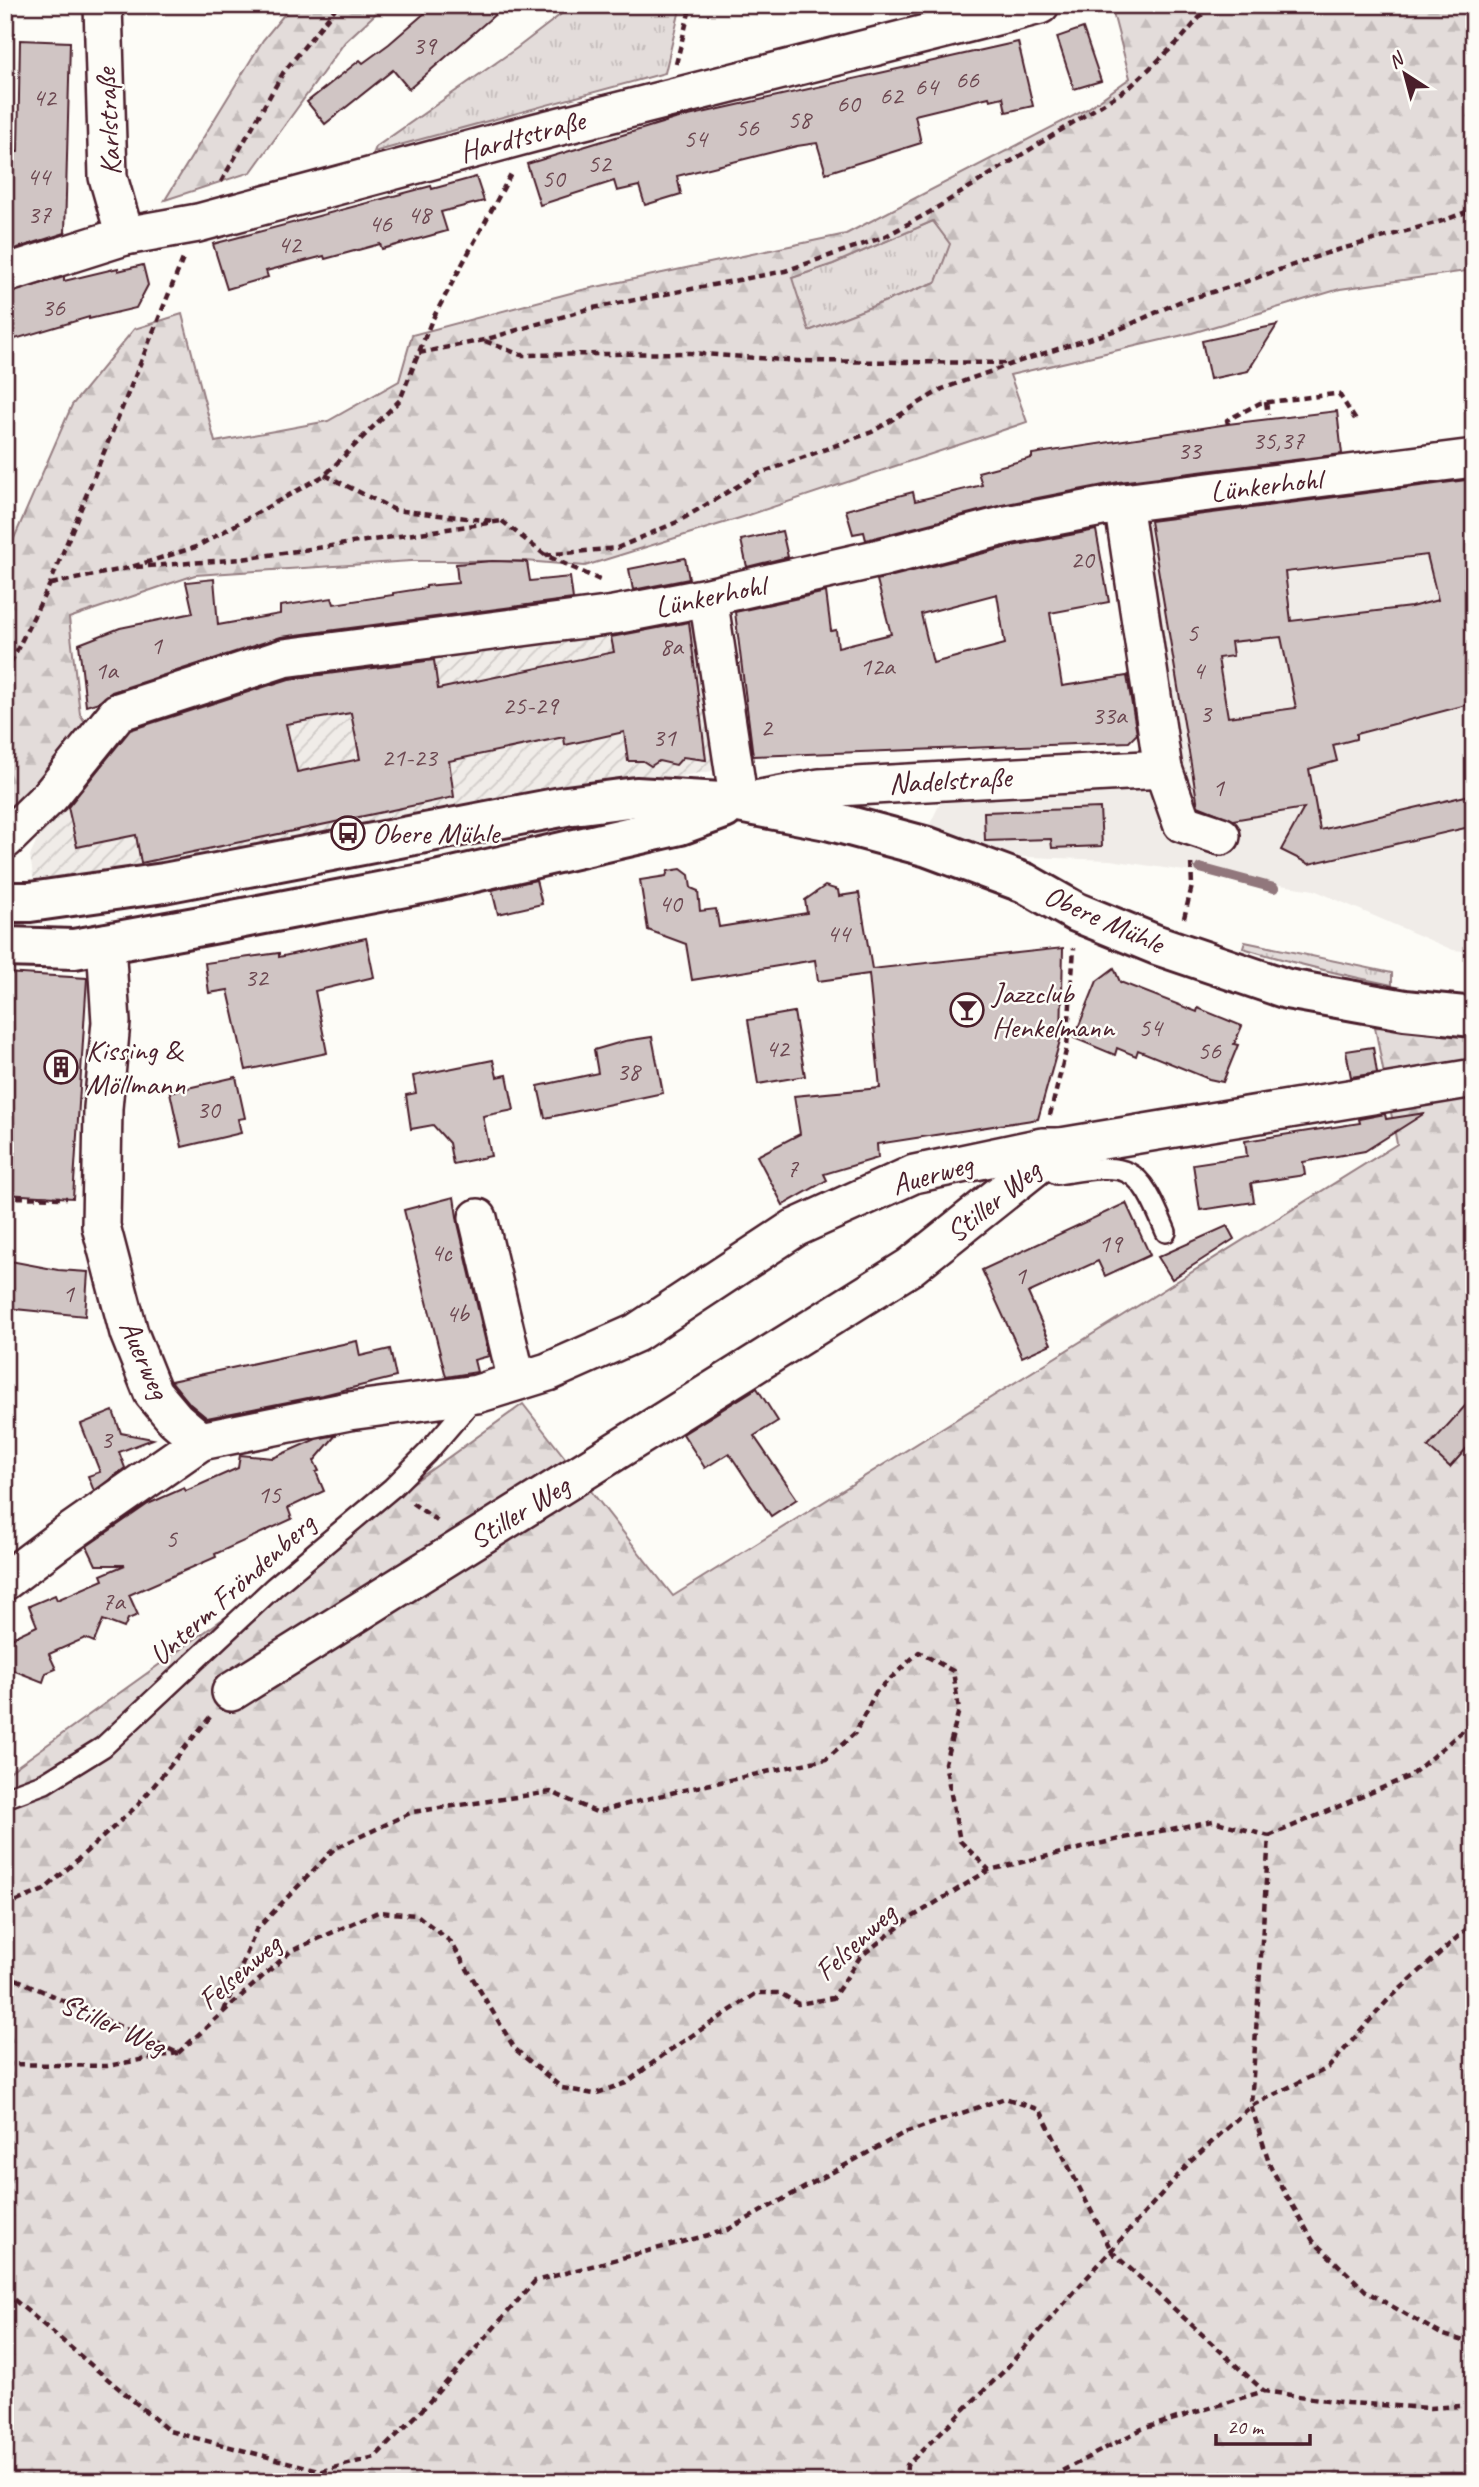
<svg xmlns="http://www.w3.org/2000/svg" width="1479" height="2487" viewBox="0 0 1479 2487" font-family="Caveat,sans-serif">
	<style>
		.built { fill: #f0ece8 }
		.industrial { fill: url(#industrial-furrows) }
		.grass { fill: url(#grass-tufts); stroke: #967e82; stroke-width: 2 }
		.forest { fill: url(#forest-firs); stroke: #967e82; stroke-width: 2; fill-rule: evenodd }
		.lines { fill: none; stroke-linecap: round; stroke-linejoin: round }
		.stream { stroke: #91777b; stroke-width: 10 }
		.building { fill: #d0c5c4; stroke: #4a1f2b; stroke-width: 2; fill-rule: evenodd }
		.service-casing { stroke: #4a1f2b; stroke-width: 24 }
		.minor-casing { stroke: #4a1f2b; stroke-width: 42 }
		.secondary-casing { stroke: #4a1f2b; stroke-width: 44 }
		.path { stroke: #4a1f2b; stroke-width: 4.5; stroke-dasharray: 7 5; stroke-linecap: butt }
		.service { stroke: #fdfcf7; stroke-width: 19 }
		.minor { stroke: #fdfcf7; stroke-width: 37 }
		.secondary { stroke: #fdfcf7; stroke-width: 38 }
		.labels { text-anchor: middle; stroke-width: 5; stroke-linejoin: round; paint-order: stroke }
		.number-label { font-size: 26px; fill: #6c4851 }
		.street-label { font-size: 30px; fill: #4a1f2b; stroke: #fdfcf7 }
		.poi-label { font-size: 30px; fill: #4a1f2b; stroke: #fdfcf7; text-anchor: start }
	</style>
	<defs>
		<pattern id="industrial-furrows" width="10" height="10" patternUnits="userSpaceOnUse" patternTransform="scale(1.75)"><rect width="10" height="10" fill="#f0ece8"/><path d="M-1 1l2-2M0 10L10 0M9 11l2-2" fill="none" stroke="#cfcac7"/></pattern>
		<pattern id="grass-tufts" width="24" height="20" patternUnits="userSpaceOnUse" patternTransform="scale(1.75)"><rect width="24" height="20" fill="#e3dcda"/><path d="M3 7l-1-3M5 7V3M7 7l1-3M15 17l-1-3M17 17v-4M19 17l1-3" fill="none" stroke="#c4bcbb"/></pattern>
		<pattern id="forest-firs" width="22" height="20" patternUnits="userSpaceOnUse" patternTransform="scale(1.75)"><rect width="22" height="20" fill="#e3dcda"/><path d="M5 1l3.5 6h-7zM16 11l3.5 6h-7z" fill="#c4bcbb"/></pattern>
	</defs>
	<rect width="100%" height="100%" fill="#fdfcf7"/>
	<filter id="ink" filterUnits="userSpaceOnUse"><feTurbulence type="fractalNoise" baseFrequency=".0143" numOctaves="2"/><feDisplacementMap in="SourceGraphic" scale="14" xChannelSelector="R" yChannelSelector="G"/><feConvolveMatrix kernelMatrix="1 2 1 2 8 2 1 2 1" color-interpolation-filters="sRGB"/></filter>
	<g filter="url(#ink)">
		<path class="built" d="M1474 462V952L1453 950 1314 890 1110 860 1003 856 930 824 945 793 1183 778 1129 506Z"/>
		<path class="industrial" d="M699 609 719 770 473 810 152 869 34 882 30 856 38 837 65 792 121 730 249 680Z"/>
		<g class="grass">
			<path d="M573 5H681L665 73 374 152 376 147 517 48Z"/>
			<path d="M933 221 951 244 936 282 809 331 791 278 833 264Z"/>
			<path d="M1245 942 1392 973V985C1342 975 1292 963 1243 948Z"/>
		</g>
		<g class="forest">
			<path d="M292 5H385L345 42 251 172 165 200 263 40Z"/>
			<path d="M1111 5H1474V270L1340 289 1192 333 1010 375 1027 422 743 517 585 566 525 561H411L195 575 69 618 80 714 92 734 5 830V559L72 405 134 329 182 314 215 442 328 421 399 381 412 335 582 290 846 234 1087 109 1130 78ZM933 221 950 244 936 282 809 331 792 278 833 264Z"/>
			<path d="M1375 1027 1474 1033V2482H5V1775L523 1404 673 1596 1397 1144Z"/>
		</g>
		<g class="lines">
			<path class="stream" d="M1200 868 1274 888"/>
		</g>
		<g class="building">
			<path d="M434 5H506L409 89 393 70 325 124 307 102 360 60 363 63 389 44Z"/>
			<path d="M1083 28 1101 81 1074 89 1057 37Z"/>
			<path d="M20 40 70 42 65 233 5 252V227L9 226 11 152H18Z"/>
			<path d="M1018 42 1033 106 1006 112 1003 97 990 100 989 97 915 115 921 143 826 173 817 143 797 146 677 176 681 194 645 205 639 186 617 191 614 181 540 205 527 164 675 119Z"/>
			<path d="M476 177 484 201 441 212 447 231 382 249 380 244 325 259 324 256 266 271 268 277 227 289 213 244 431 186 432 189Z"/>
			<path d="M143 265 148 285 136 308 89 319V317L5 342V294L64 277V281L118 268V271Z"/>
			<path d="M1277 325 1248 371 1210 379 1202 341Z"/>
			<path d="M1337 411 1342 454 1119 482 1002 505 866 540 864 532 853 534 846 510 913 492 915 501 982 485 978 472 1032 458V454L1228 424Z"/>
			<path d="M1474 479V703L1356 734V739L1333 745 1337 761 1309 769 1320 830 1474 794V826L1309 864 1281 850 1304 808 1233 820 1198 806 1150 521ZM1427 555 1438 600 1411 607 1291 621 1285 572ZM1281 637 1296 708 1228 717 1218 658 1233 656 1231 642Z"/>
			<path d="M1096 530 1109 602 1050 613 1062 686 1127 676 1137 734 1129 742 753 756 735 612 826 592 831 631 836 630 838 647 891 634 877 580 1012 546ZM997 594 1005 644 933 663 921 614Z"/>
			<path d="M782 531 788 557 747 567 741 540Z"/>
			<path d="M685 558 689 579 633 590 629 569Z"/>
			<path d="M492 561 527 562 530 581 570 577 573 599 281 637 112 692 99 702 86 706 79 644 120 628 193 613 186 582 214 579 218 625 280 614V606L332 598 334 604 393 595V593L426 588V586L458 583 456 564Z"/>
			<path d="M689 622 706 760 683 757 676 765 659 761 651 766 643 761H628L624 732 565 745 564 737 449 761 454 797 141 863 136 835 77 847 68 807 130 730 289 679 434 660 438 689 614 652 611 637ZM351 713 360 759 297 772 286 724Z"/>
			<path d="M1100 808 1102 846 1052 848 1051 839 985 841 984 812Z"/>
			<path d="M681 869 689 875 691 888 698 891 700 911 716 909 719 927 807 913 805 900 825 886 838 890 839 896 859 893 872 969 1063 948 1061 1037 1038 1119 877 1144 878 1158 824 1174 827 1180 783 1205 757 1156 800 1134 794 1096 880 1088 869 974 818 981 815 960 692 980 686 944 648 930 640 880 666 876 668 871Z"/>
			<path d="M536 880 542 904 498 914 492 890Z"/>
			<path d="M366 938 374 977 315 991 327 1053 246 1070 228 990 209 993 205 963 279 953V957Z"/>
			<path d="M1114 968 1120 982 1197 1012 1198 1008 1242 1026 1234 1044 1238 1045 1223 1082 1209 1079 1138 1050 1136 1056 1117 1048 1115 1055 1074 1038 1097 981Z"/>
			<path d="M5 973 87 978 73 1198 5 1194Z"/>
			<path d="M794 1012 805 1076 758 1084 748 1020Z"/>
			<path d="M652 1037 663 1093 545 1118 538 1086 598 1073 594 1050 625 1041Z"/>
			<path d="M1373 1047 1377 1073 1351 1077 1346 1051Z"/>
			<path d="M493 1060 497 1077 507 1075 514 1110 483 1116 491 1156 453 1164 449 1143 433 1125 411 1129 406 1095 416 1093 413 1076Z"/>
			<path d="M236 1077 245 1118 238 1119 241 1133 182 1147 170 1092Z"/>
			<path d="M1425 1113 1365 1151 1303 1162 1305 1175 1251 1183 1254 1202 1200 1210 1193 1164 1247 1156 1245 1141 1360 1123 1359 1119 1385 1114 1386 1119Z"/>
			<path d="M454 1197 458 1223 489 1356 474 1360 477 1372 446 1377 404 1210Z"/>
			<path d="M1126 1203 1150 1255 1105 1276 1098 1261 1028 1293 1051 1344 1022 1357 982 1270Z"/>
			<path d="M1227 1226 1234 1239 1172 1279 1158 1257Z"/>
			<path d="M5 1260 58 1270 88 1272 85 1316 5 1308Z"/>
			<path d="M357 1341 360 1356 390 1349 396 1377 323 1395 207 1418 190 1404 171 1381Z"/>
			<path d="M757 1388 778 1421 754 1436 797 1499 771 1516 729 1453 705 1468 683 1434Z"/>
			<path d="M1474 1396V1440L1450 1467 1428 1447Z"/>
			<path d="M113 1411 121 1433 153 1439 119 1452 125 1468 94 1491 88 1476 100 1472 81 1424Z"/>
			<path d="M336 1435 314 1461 319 1471 316 1472 324 1491 288 1508 292 1519 215 1554 216 1557 129 1595 138 1615 128 1619 124 1628 103 1620 94 1642 85 1638 49 1654 56 1669 46 1673 43 1682 5 1667V1641L37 1626 29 1606 55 1595 57 1600 103 1580 101 1575 125 1565H96L87 1546 148 1504 184 1488 186 1491 238 1468 240 1455 273 1458 316 1439Z"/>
		</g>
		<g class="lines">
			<defs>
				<g id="service">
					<path d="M1043 1161 1050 1170 1057 1174C1130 1163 1137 1162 1166 1232"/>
					<path d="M5 1798 45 1783 103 1747 274 1587 392 1488 427 1453 477 1395"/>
				</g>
				<g id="minor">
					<path d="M103 5 108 177 125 236"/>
					<path d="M5 274 125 236 198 223 533 133 1040 5"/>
					<path d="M1123 503 1163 769 1182 823 1221 836"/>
					<path d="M708 597 739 803 820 788 1163 769"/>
					<path d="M5 840 51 795 118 712 284 658 614 615 708 597 880 558 1007 525 1123 503 1474 458"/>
					<path d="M106 943 111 1022 103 1108 101 1226 129 1333 153 1393 175 1419 201 1441 349 1411 477 1394 548 1372 636 1333 795 1228 914 1174 1042 1147H1061L1474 1078"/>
					<path d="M478 1218 517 1381"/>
					<path d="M5 1581 58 1541 201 1441"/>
					<path d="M231 1692 910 1267 1060 1147"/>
				</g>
				<g id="secondary">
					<path d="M5 902H30L164 883 566 806 636 797 739 803 827 820 928 847 1025 883 1076 912 1157 945 1287 989 1405 1010 1474 1017"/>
					<path d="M5 947 74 949 212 924 431 882 680 825 724 809"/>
				</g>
			</defs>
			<use href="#service" class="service-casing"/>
			<use href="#minor" class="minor-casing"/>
			<use href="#secondary" class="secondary-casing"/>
			<g class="path">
				<path d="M676 64 691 5"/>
				<path d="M221 182 283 73 338 5"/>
				<path d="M485 341 521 355 690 353 798 361 1009 363"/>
				<path d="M419 353 484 340 588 309 785 271 884 237 930 212 1130 87 1182 38 1210 5"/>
				<path d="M1266 402 1268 415"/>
				<path d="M1228 424 1227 420 1260 403 1335 394H1339L1355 419 1356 424"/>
				<path d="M325 475 395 510 493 521"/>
				<path d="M502 521 545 555 602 581"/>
				<path d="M545 555 617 548 677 522 758 474 872 432 942 389 1014 363 1120 329 1179 302 1236 285 1327 253 1442 221 1474 209"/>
				<path d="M136 567 242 559 502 521"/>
				<path d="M51 584 128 568 196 547 325 475 400 400 431 322 511 174"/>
				<path d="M5 674 50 584 183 259"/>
				<path d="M1184 918 1192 886 1191 861"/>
				<path d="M1050 1115 1067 1047 1074 948"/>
				<path d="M5 1197 67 1198"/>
				<path d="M412 1503 439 1522"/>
				<path d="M1269 1836 1410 1776 1474 1721"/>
				<path d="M5 1906 44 1890 138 1805 210 1717"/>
				<path d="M5 1974 178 2053"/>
				<path d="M224 2011 256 1930 334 1849 412 1812 551 1792 596 1812 679 1791 826 1759 855 1733 876 1692 919 1652 953 1671 959 1710 945 1763 960 1841 989 1870"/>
				<path d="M178 2053 291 1951 378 1912 417 1915 451 1942 515 2049 562 2088 594 2094 626 2083 670 2050 757 1993H780L798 2004 833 1998 860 1957 909 1919 989 1870 1124 1838 1213 1821 1269 1836 1251 2106 1271 2168 1313 2241 1367 2292 1441 2334 1474 2344"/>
				<path d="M5 2064 107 2066 178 2053"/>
				<path d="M5 2292 169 2431 322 2471 375 2457 421 2411 535 2281 727 2230 902 2134 1005 2098 1040 2110 1112 2252 1264 2391"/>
				<path d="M906 2482 907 2465 1002 2373 1189 2163 1251 2106 1328 2068 1387 2001 1474 1922"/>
				<path d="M1041 2482 1142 2429 1264 2391 1347 2403 1430 2408 1474 2405"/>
			</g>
			<use href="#service" class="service"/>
			<use href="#minor" class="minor"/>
			<use href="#secondary" class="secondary"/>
		</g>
	</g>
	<defs>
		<symbol id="bus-ring" viewBox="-11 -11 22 22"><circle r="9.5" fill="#fdfcf7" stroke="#4a1f2b" stroke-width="1.5"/><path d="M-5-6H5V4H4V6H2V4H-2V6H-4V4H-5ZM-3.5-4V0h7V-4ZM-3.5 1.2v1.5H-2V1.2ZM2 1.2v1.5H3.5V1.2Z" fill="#4a1f2b"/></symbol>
		<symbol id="bar-ring" viewBox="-11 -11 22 22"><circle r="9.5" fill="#fdfcf7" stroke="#4a1f2b" stroke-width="1.5"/><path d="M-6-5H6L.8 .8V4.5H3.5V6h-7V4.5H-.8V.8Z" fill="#4a1f2b"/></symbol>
		<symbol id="building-ring" viewBox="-11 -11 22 22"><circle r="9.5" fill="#fdfcf7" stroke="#4a1f2b" stroke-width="1.5"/><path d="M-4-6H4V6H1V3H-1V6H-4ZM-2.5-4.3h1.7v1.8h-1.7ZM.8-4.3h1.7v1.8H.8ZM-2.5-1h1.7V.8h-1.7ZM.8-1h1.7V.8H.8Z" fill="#4a1f2b"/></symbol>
	</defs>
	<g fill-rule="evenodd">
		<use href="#bus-ring" x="329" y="814" width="38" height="38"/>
		<use href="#bar-ring" x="948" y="991" width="38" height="38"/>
		<use href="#building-ring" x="42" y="1048" width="38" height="38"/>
	</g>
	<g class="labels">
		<g class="number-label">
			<text x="424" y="54">39</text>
			<text x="967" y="88">66</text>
			<text x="926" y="95">64</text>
			<text x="891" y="104">62</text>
			<text x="44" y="106">42</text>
			<text x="848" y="112">60</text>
			<text x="799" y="128">58</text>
			<text x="747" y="136">56</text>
			<text x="695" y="147">54</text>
			<text x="599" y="172">52</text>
			<text x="38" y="185">44</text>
			<text x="553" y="187">50</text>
			<text x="39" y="223">37</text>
			<text x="419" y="223">48</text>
			<text x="380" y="232">46</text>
			<text x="289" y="253">42</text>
			<text x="53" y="316">36</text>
			<text x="1278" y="449">35,37</text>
			<text x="1189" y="459">33</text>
			<text x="1082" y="568">20</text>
			<text x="1192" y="641">5</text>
			<text x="156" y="654">1</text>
			<text x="671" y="655">8a</text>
			<text x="877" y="675">12a</text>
			<text x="106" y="679">1a</text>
			<text x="1198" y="679">4</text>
			<text x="530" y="714">25-29</text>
			<text x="1205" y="722">3</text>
			<text x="1109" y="724">33a</text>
			<text x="766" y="736">2</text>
			<text x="664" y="746">31</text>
			<text x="409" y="766">21-23</text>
			<text x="1218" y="796">1</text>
			<text x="670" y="912">40</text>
			<text x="838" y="942">44</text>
			<text x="256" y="986">32</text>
			<text x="1150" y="1036">54</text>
			<text x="777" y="1057">42</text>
			<text x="1209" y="1059">56</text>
			<text x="628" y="1080">38</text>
			<text x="208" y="1118">30</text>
			<text x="792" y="1177">7</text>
			<text x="1110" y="1252">19</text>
			<text x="441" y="1261">4c</text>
			<text x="1020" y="1284">1</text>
			<text x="68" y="1302">1</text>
			<text x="457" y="1322">4b</text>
			<text x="106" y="1448">3</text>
			<text x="269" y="1503">15</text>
			<text x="171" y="1547">5</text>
			<text x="113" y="1610">7a</text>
		</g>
		<g class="street-label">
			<text transform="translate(108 122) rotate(-93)" y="10">Karlstraße</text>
			<text transform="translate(522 136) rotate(-15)" y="10">Hardtstraße</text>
			<text transform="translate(1266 485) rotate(-7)" y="10">Lünkerhohl</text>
			<text transform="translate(710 596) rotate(-12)" y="10">Lünkerhohl</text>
			<text transform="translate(950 780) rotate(-3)" y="10">Nadelstraße</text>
			<text transform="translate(1104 919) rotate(24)" y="10">Obere Mühle</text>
			<text transform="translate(932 1174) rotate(-16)" y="10">Auerweg</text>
			<text transform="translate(993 1201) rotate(-39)" y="10">Stiller Weg</text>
			<text transform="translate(145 1359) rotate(66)" y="10">Auerweg</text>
			<text transform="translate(519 1512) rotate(-32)" y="10">Stiller Weg</text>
			<text transform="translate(232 1589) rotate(-42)" y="10">Unterm Fröndenberg</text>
			<text transform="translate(855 1942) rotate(-43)" y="10">Felsenweg</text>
			<text transform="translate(239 1972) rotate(-41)" y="10">Felsenweg</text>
			<text transform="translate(113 2024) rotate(24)" y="10">Stiller Weg</text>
		</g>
		<g class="poi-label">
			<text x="372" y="843">Obere Mühle</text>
			<text x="992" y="1003">Jazzclub<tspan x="992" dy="34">Henkelmann</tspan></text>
			<text x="86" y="1060">Kissing &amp;<tspan x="86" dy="34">Möllmann</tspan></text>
		</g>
	</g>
	<rect width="1479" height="2487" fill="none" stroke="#fdfcf7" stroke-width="28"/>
	<rect x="14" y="14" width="1451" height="2459" fill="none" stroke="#4a1f2b" stroke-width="2.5" filter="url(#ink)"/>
	<g transform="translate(1405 74) rotate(324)" stroke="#fdfcf7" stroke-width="5" paint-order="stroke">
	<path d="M0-5L12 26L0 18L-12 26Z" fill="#4a1f2b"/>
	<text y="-10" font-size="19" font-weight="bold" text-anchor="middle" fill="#4a1f2b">N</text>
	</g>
	<path d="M1216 2434v10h94v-10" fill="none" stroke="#4a1f2b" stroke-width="3.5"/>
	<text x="1227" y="2434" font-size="21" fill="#4a1f2b" stroke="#fdfcf7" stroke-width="5" paint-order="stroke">20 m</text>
</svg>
